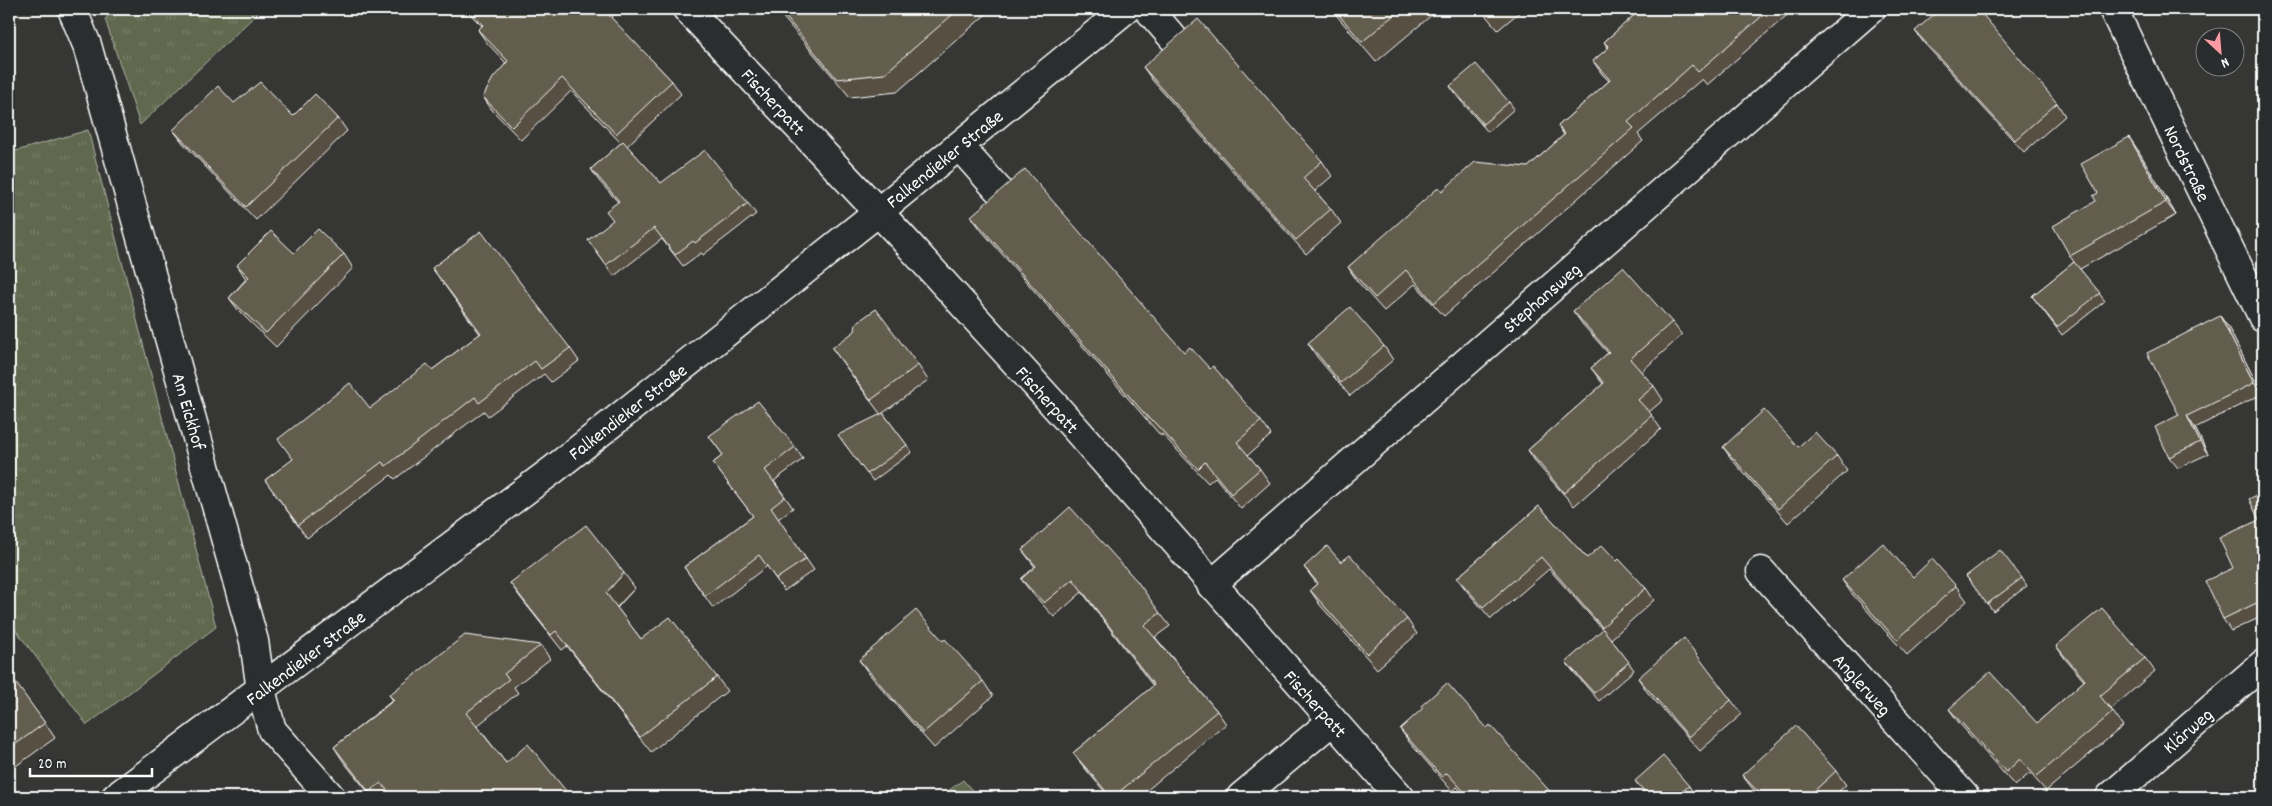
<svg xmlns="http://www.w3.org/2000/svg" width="2272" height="806" viewBox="0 0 2272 806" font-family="Dekko,sans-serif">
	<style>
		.grass { fill: url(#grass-tufts); stroke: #b0b3a6 }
		.forest { fill: url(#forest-crowns); stroke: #b0b3a6 }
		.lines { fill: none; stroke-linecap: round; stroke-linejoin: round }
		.minor-casing { stroke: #fff; stroke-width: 31 }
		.minor { stroke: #2a2d2e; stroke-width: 28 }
		.wall { fill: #565042; stroke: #fff }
		.shaded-wall { fill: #464136; stroke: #fff }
		.building { fill: #645d4d; stroke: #fff }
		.labels { text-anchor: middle; stroke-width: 4; stroke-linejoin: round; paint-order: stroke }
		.street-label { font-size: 19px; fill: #fff; stroke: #2a2d2e }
	</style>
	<defs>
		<pattern id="grass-tufts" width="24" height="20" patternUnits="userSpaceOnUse" patternTransform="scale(1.25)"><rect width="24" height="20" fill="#60674e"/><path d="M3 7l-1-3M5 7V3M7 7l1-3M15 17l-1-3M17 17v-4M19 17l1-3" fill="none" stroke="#787e69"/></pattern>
		<pattern id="forest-crowns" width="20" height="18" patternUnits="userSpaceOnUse" patternTransform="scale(1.25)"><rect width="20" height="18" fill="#60674e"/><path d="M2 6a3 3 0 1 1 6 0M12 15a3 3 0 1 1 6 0" fill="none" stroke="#787e69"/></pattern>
	</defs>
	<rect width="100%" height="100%" fill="#363734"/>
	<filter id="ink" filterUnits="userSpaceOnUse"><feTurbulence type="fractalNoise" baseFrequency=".02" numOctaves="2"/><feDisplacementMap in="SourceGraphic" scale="10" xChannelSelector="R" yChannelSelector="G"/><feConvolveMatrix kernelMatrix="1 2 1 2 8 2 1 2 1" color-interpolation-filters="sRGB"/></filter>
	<g filter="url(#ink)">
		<g class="grass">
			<path d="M115 9H262L140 125 105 19Z"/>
			<path d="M88 130 216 627 87 725 9 621V153Z"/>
		</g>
		<path class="forest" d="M963 780 978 797H940Z"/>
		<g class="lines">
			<defs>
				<g id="minor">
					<path d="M72 9 87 45 254 641 261 690 272 730 331 797"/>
					<path d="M687 9 900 235 1075 428 1400 797"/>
					<path d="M1148 9 1174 39"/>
					<path d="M2113 9 2263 318"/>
					<path d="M959 146 1001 193"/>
					<path d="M1761 571 1965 797"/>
					<path d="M1211 585 1871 9"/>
					<path d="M116 797 554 469 878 212 1126 9"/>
					<path d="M1241 797 1332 721"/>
					<path d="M2110 797 2263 664"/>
				</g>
			</defs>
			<use href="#minor" class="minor-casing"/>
			<use href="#minor" class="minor"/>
		</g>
		<g class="wall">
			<path d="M465 9H614V15L611 18 672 81 681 94 627 146 661 183 748 203 756 214 703 255 701 253 683 266 662 239 614 276 588 240 613 221 618 202 599 181 591 169 621 143 571 91 521 140 492 110 483 97 506 63 487 43 478 30 482 26Z"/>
			<path d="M776 9H992L897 92 850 97Z"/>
			<path d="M1331 9H1430L1433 14 1376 62Z"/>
			<path d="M1480 9H1523L1498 30Z"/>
			<path d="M1641 9H1794L1707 85 1702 79 1638 134 1643 141 1444 316 1415 284 1384 311 1357 281 1348 267 1442 191 1528 167 1564 135 1558 126 1609 81 1602 74 1593 61 1608 48 1604 42Z"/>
			<path d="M1915 31 2057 103 2065 116 2024 152 1924 43Z"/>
			<path d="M1143 67 1322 161 1332 176 1315 191 1331 209 1341 223 1306 254 1153 81Z"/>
			<path d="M1450 86 1509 102 1514 109 1488 132 1455 94Z"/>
			<path d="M234 103 293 116 338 118 347 131 256 220 183 143 173 130Z"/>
			<path d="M2138 150 2176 215 2080 269 2105 301 2062 335 2032 296 2074 262 2070 256 2096 201 2098 193Z"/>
			<path d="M971 216 1210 369 1261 421 1271 435 1248 455 1260 469 1270 483 1241 509 1215 477 1208 483 1162 434 1161 436 981 230Z"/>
			<path d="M294 253 344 254 353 268 276 347 239 311 229 298 246 279 237 265Z"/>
			<path d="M432 268 570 348 579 361 551 382 544 374 488 416 484 411 395 479 391 475 307 538 265 480 293 460 370 408 432 370 480 334Z"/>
			<path d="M1573 311 1672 322 1682 335 1641 372 1654 386 1663 400 1649 412 1661 429 1574 506 1537 464 1528 450 1603 384 1591 368 1608 353 1583 325Z"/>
			<path d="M2220 316 2228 327 2262 394 2195 428 2208 454 2178 468 2169 457 2179 415Z"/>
			<path d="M1308 343 1384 346 1393 360 1350 396 1317 357Z"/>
			<path d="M832 348 918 365 928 380 883 413 912 452 873 481 844 443 881 415Z"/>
			<path d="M709 436 795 447 803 459 774 481 793 508 778 519 814 570 784 591 767 566 713 608 684 567 753 516 713 463 723 455Z"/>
			<path d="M1723 447H1798L1837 456 1847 471 1788 523 1733 461Z"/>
			<path d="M2263 492V616L2231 631 2223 619 2233 568 2259 520Z"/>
			<path d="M1539 506 1587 558 1617 561 1646 588 1654 600 1611 639 1634 670 1599 701 1572 670 1566 662 1603 630 1549 569 1491 619 1466 590 1457 578Z"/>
			<path d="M1022 550 1160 613 1170 626 1155 637 1217 711 1226 724 1139 797H1109L1083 766 1073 753 1153 686 1082 592 1054 617 1031 592 1021 579 1035 567Z"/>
			<path d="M1341 562 1407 619 1417 634 1377 669 1320 605 1310 590 1317 584 1304 567Z"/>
			<path d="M1966 576 2022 578 2027 586 1993 611Z"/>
			<path d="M1913 577 1956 586 1967 601 1907 655 1852 594 1842 580Z"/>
			<path d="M510 583 635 588 617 608 641 639 717 677 727 691 651 752 567 646 562 650 520 597Z"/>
			<path d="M943 641 983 681 993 696 934 748 870 675 859 660Z"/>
			<path d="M541 645 550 659 514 687 518 693 477 726 506 763 571 797H391L390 796 389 797H372L343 761 334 747 393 700 389 695Z"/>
			<path d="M2056 646 2145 658 2155 671 2111 709 2123 726 2046 791 2030 773 2015 786 1959 723 1949 709 2037 723 2084 681 2066 660Z"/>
			<path d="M9 676 45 723 55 738 9 771Z"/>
			<path d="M1638 678 1731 700 1742 714 1700 751 1648 693Z"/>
			<path d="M1421 706 1487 728 1555 797H1466L1457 787 1452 791 1410 743 1400 729 1423 709Z"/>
			<path d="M1836 771 1846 785 1832 797H1760L1752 788 1742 775Z"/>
			<path d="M1635 781 1689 786 1694 794 1690 797H1648Z"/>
		</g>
		<g class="shaded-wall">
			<path d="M610 9H614V15Z"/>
			<path d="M2129 137 2138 150 2176 215 2166 202Z"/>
			<path d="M2220 316 2228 327 2262 394 2254 383Z"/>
			<path d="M2187 416 2195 428 2208 454 2200 442Z"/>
			<path d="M624 573 635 588 616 608 606 593Z"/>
		</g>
		<g class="building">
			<path d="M468 9H603L672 81 616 134 562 78 512 127 483 97 493 78 508 61 478 30 483 25Z"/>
			<path d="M779 9H959L884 74 837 79Z"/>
			<path d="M1334 9H1401L1362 42Z"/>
			<path d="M1641 9H1770L1698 72 1692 65 1628 122 1634 128 1434 303 1406 270 1375 298 1348 267 1439 187 1442 191 1475 162 1528 167 1565 134 1558 126 1610 80 1593 61 1609 47 1604 42Z"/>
			<path d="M1940 9H1978L2057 103 2015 140 1915 31Z"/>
			<path d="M1198 19 1322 161 1303 178 1331 209 1296 240 1143 67Z"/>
			<path d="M1476 64 1509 102 1483 124 1450 86Z"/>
			<path d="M260 82 293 116 315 94 338 118 246 207 173 130 218 86 234 103Z"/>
			<path d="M2129 137 2166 202 2070 256 2053 226 2096 201 2093 196 2098 193 2081 164Z"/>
			<path d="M623 141 661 183 705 150 748 203 695 243 693 241 675 255 654 228 606 265 588 240 613 220 606 211 619 201 591 169Z"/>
			<path d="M1025 169 1184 352 1190 347 1210 369 1213 366 1261 421 1237 442 1260 469 1231 494 1205 462 1198 469 1152 420 1151 421 971 216Z"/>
			<path d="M318 229 344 254 266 333 229 298 249 277 237 265 271 231 294 253Z"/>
			<path d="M481 231 570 348 541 369 535 361 479 403 475 397 386 466 382 462 298 525 265 480 293 459 278 439 350 383 370 408 427 364 432 370 481 333 432 268Z"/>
			<path d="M2074 262 2100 293 2057 327 2032 296Z"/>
			<path d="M1623 267 1672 322 1630 359 1654 386 1638 400 1652 415 1564 493 1528 450 1604 383 1591 368 1609 352 1573 311Z"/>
			<path d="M1350 307 1384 346 1341 383 1308 343Z"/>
			<path d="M876 309 918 365 871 400 832 348 855 331 856 323Z"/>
			<path d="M2220 316 2254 383 2187 416 2200 442 2169 457 2155 427 2179 415 2147 353Z"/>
			<path d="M758 401 795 447 765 470 785 497 771 508 806 559 776 579 759 555 705 596 684 567 753 516 713 463 723 455 709 436Z"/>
			<path d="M1764 410 1798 447 1815 432 1837 456 1778 509 1723 447Z"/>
			<path d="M883 413 907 445 867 474 838 435Z"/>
			<path d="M2263 492V572L2260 574 2263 580V600L2223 619 2205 581 2233 568 2219 538 2259 520 2249 499Z"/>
			<path d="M1539 506 1587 558 1602 545 1617 561 1619 559 1646 588 1602 627 1541 557 1483 607 1457 578Z"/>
			<path d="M1070 507 1137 581 1160 613 1144 625 1217 711 1113 797H1111L1073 753 1154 685 1073 579 1044 603 1021 579 1036 566 1022 550Z"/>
			<path d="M586 525 624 573 606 593 641 639 670 617 717 677 640 737 556 631 551 635 510 583Z"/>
			<path d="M1883 543 1913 577 1932 559 1956 586 1897 640 1842 580Z"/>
			<path d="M1327 546 1341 562 1350 555 1407 619 1367 654 1310 590 1318 583 1304 567Z"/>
			<path d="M2000 550 2022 578 1987 604 1966 576Z"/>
			<path d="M2102 608 2145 658 2100 696 2113 712 2036 777 2020 759 2006 772 1949 709 1990 672 2037 723 2085 680 2056 646Z"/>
			<path d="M916 610 943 641 945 639 983 681 923 733 859 660Z"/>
			<path d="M1603 629 1629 662 1594 693 1566 662Z"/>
			<path d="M465 635 541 645 504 674 509 679 466 713 506 763 528 744 571 797H445L438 789 428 797H393L381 783 369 792 334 747 394 700 389 695Z"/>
			<path d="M1684 638 1731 700 1689 737 1638 678Z"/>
			<path d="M10 675 45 723 9 749V676Z"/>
			<path d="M1447 683 1487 728 1490 725 1555 797H1469L1447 773 1442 777 1400 729 1423 708 1421 706Z"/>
			<path d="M1796 726 1836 771 1813 792 1818 797H1763L1742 775Z"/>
			<path d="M1663 756 1689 786 1675 797H1650L1635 781Z"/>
		</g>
	</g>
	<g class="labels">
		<g class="street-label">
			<text transform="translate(774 101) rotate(47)" y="7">Fischerpatt</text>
			<text transform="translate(944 158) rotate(-39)" y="7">Falkendieker Straße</text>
			<text transform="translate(2188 163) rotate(64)" y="7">Nordstraße</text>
			<text transform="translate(1541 297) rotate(-41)" y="7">Stephansweg</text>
			<text transform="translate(1048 399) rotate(48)" y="7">Fischerpatt</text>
			<text transform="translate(190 411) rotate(74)" y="7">Am Eickhof</text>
			<text transform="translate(627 411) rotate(-38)" y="7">Falkendieker Straße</text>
			<text transform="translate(305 657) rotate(-37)" y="7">Falkendieker Straße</text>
			<text transform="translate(1863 684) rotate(48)" y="7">Anglerweg</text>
			<text transform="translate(1316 703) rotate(48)" y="7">Fischerpatt</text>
			<text transform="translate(2187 730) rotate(-41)" y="7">Klärweg</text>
		</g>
	</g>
	<rect width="2272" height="806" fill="none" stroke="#2a2d2e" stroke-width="30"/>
	<rect x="15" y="15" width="2242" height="776" fill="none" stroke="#fff" stroke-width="2" filter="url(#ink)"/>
	<g transform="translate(2220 52) rotate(154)"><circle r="24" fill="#2a2d2e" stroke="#7f8182"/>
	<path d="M0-4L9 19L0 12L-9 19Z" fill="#ff9aa2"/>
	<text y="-8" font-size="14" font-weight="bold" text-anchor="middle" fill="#ffffff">N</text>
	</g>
	<path d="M30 768v8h122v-8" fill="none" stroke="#ffffff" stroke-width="2.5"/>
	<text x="38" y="768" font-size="15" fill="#ffffff" stroke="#2a2d2e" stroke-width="4" paint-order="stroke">20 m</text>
</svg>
